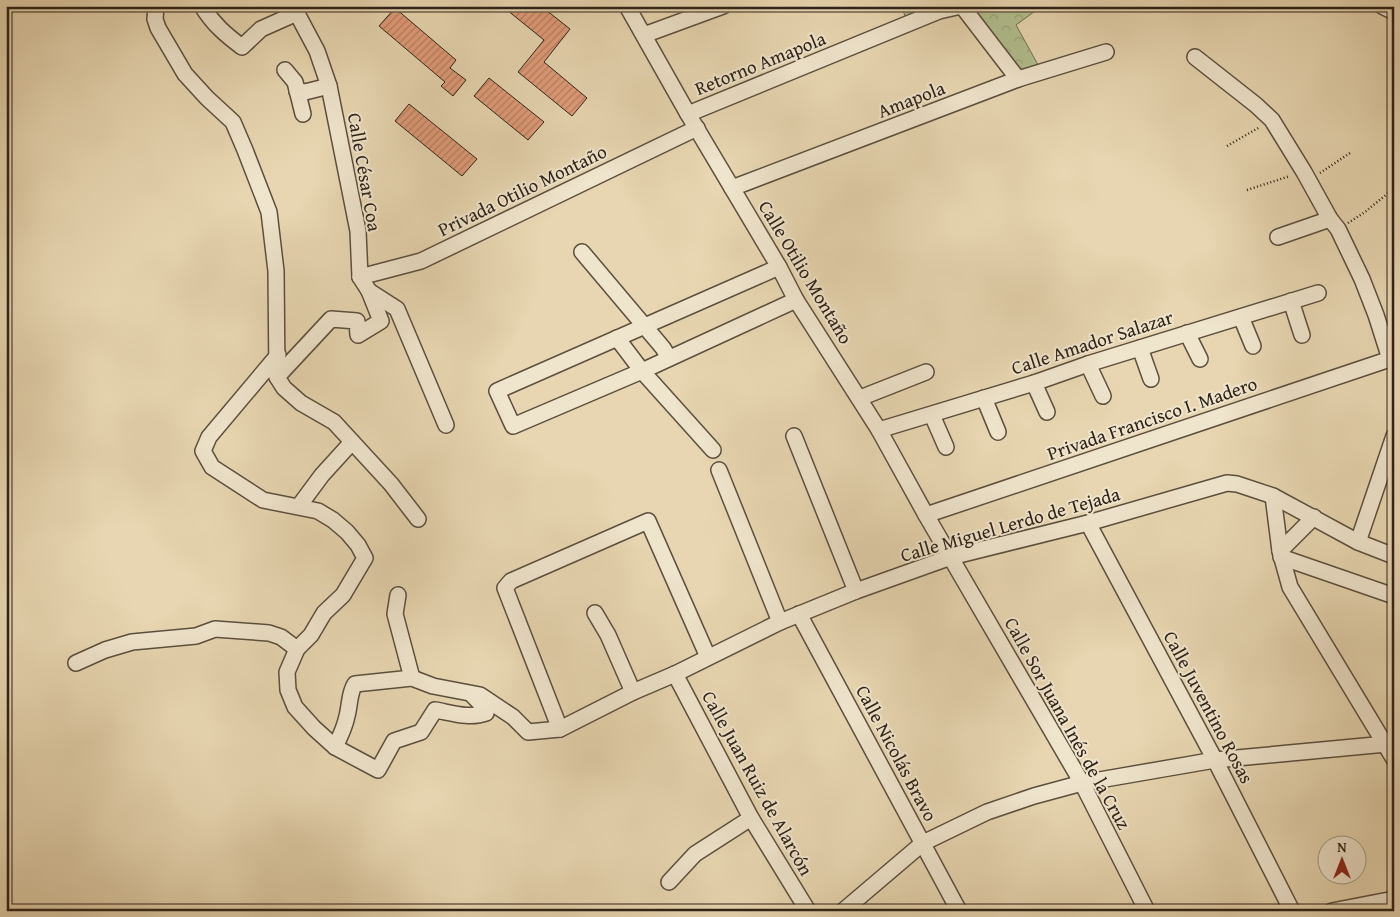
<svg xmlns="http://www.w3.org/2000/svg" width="1400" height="917" viewBox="0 0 1400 917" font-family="'Gentium Book Plus',serif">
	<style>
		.park { fill: url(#park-crowns); stroke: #707053 }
		.garden { fill: #b2be8e; stroke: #707053 }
		.building { fill: url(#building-hatch); stroke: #2e2218 }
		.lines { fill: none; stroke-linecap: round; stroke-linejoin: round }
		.minor-casing { stroke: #5c4f3e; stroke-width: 18 }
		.path { stroke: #2e2218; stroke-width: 2.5; stroke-dasharray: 1 2.5; stroke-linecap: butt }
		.minor { stroke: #efe4cc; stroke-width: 15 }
		.labels { text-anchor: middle; stroke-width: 4; stroke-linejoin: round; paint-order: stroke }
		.street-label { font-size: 19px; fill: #2e2218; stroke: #efe4cc }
	</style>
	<defs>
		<pattern id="park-crowns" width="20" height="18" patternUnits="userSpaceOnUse" patternTransform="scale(1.25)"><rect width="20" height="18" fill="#b2be8e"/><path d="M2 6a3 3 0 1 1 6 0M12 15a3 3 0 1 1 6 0" fill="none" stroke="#99a37a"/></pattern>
		<pattern id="building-hatch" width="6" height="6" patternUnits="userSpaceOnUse" patternTransform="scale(1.25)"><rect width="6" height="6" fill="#e19c7a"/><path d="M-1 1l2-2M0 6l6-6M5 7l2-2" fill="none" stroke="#b77f63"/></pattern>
	</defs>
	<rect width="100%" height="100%" fill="#e7d6b1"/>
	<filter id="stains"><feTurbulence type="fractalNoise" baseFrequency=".004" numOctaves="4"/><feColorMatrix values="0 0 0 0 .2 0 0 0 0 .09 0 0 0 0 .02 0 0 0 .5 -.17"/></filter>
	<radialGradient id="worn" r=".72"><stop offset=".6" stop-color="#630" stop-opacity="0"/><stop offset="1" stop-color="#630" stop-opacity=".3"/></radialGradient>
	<path class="park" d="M962 6H1042L1016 25 1042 72 1018 79Z"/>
	<path class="garden" d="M901 6H941L908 23Z"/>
	<g class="building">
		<path d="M502 6H541L570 29 544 62 587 98 572 116 518 72 544 40Z"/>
		<path d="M395 8 456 60 450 68 466 80 453 96 441 86 445 82 379 26Z"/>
		<path d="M489 78 544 122 528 140 474 96Z"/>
		<path d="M409 104 477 159 462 176 395 121Z"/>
	</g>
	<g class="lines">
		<defs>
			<g id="minor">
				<path d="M156 6 155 19 158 28 185 74 207 98 233 122 245 150 269 212 276 271 277 377 284 388 301 403 334 422 391 484 418 519"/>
				<path d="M202 6C213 24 226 35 242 47L261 29 297 13"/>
				<path d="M627 6 688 114 779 267 796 300 879 430 926 515 1082 783 1147 911"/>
				<path d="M962 6 1018 79"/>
				<path d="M1382 6 1394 12"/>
				<path d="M644 35 723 6"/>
				<path d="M285 70 295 82 303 114"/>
				<path d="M297 91 305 92 329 86"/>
				<path d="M688 114 939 11 961 6"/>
				<path d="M732 188 1018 79 1106 52"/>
				<path d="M1278 237 1330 219"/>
				<path d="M582 252 663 348 669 358"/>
				<path d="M779 267 497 391 513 426 642 371 796 300"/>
				<path d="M360 277 421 261 697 128"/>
				<path d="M369 291 397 309 446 425"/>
				<path d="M1291 301 1302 335"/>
				<path d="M1241 317 1253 346"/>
				<path d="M1187 333 1200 359"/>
				<path d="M617 338 642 371 713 450"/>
				<path d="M1140 348 1151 379"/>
				<path d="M278 355 209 437 203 451 212 467 263 500 318 511 333 520 347 532 358 545 365 558 343 595 324 613 311 635 297 649 287 672 288 690 295 707 314 728 335 747 378 770 394 741 421 732 435 710C452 713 470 719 486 713V709L473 696"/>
				<path d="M1088 364 1103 396"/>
				<path d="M277 377 331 319 357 321 358 335 381 321 369 291 360 277 358 231 329 86 317 51 293 6"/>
				<path d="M1034 383 1047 412"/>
				<path d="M860 398 926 372"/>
				<path d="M984 398 998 432"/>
				<path d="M932 415 946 447"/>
				<path d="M879 430 1034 383 1088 364 1318 293"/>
				<path d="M794 436 856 591"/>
				<path d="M719 470 780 622"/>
				<path d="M1273 496 1280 551 1290 587 1394 759"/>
				<path d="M299 506 322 475 352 442"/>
				<path d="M926 515 1390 359 1376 315 1362 279 1338 229 1330 219 1304 172 1272 120 1256 105 1195 57"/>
				<path d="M1088 523 1215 760 1292 911"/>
				<path d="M1358 542 1394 436"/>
				<path d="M1280 551 1314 517"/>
				<path d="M1281 557 1394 596"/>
				<path d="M398 595 395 614 412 678"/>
				<path d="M595 613 608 635 633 692"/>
				<path d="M799 614 959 911"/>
				<path d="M76 663 105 650 132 642 196 636 215 629 269 633 281 637 297 649"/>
				<path d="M675 674 751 818 808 911"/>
				<path d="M560 729 505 588 511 581 648 521 708 657"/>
				<path d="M335 747C340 737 345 727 347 716 350 705 349 693 355 684L412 678 433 686 480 695 513 717 528 732 560 729 633 692 675 674 780 622 856 591 951 557 1088 523 1227 483 1237 484 1273 496 1358 542 1394 556"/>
				<path d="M669 882 695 854 751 818"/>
				<path d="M843 911 923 843 987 812 1034 796 1082 783 1215 760 1386 744 1394 741"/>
				<path d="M1332 911 1394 899"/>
			</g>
		</defs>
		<use href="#minor" class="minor-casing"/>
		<g class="path">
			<path d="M1227 146 1260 127"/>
			<path d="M1320 173 1350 153"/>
			<path d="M1247 190 1290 176"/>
			<path d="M1348 223 1365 212 1392 190"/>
		</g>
		<use href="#minor" class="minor"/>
	</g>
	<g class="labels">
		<g class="street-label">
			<text transform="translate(760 63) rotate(-22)" y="7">Retorno Amapola</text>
			<text transform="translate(911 99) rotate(-21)" y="7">Amapola</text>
			<text transform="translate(365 172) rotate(80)" y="7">Calle César Coa</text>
			<text transform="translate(522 190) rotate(-26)" y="7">Privada Otilio Montaño</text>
			<text transform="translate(806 272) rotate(59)" y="7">Calle Otilio Montaño</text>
			<text transform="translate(1092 342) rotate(-18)" y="7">Calle Amador Salazar</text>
			<text transform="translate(1152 418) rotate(-19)" y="7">Privada Francisco I. Madero</text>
			<text transform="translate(1010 524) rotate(-16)" y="7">Calle Miguel Lerdo de Tejada</text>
			<text transform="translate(1209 707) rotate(62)" y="7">Calle Juventino Rosas</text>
			<text transform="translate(1068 723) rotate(61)" y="7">Calle Sor Juana Inés de la Cruz</text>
			<text transform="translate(897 753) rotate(62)" y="7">Calle Nicolás Bravo</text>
			<text transform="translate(758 783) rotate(61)" y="7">Calle Juan Ruiz de Alarcón</text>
		</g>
	</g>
	<rect width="1400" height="917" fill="none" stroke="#e7d6b1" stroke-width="25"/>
	<rect x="8" y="8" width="1385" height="902" fill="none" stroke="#2e2218" stroke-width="2.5"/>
	<rect x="12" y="12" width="1375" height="892" fill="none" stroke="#2e2218"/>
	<g transform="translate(1342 860)"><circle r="24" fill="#efe4cc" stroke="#a29684"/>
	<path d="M0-4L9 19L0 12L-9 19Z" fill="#8f2418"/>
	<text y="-8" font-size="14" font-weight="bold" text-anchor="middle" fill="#2e2218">N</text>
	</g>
	<rect width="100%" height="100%" filter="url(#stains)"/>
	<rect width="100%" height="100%" fill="url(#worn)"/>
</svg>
